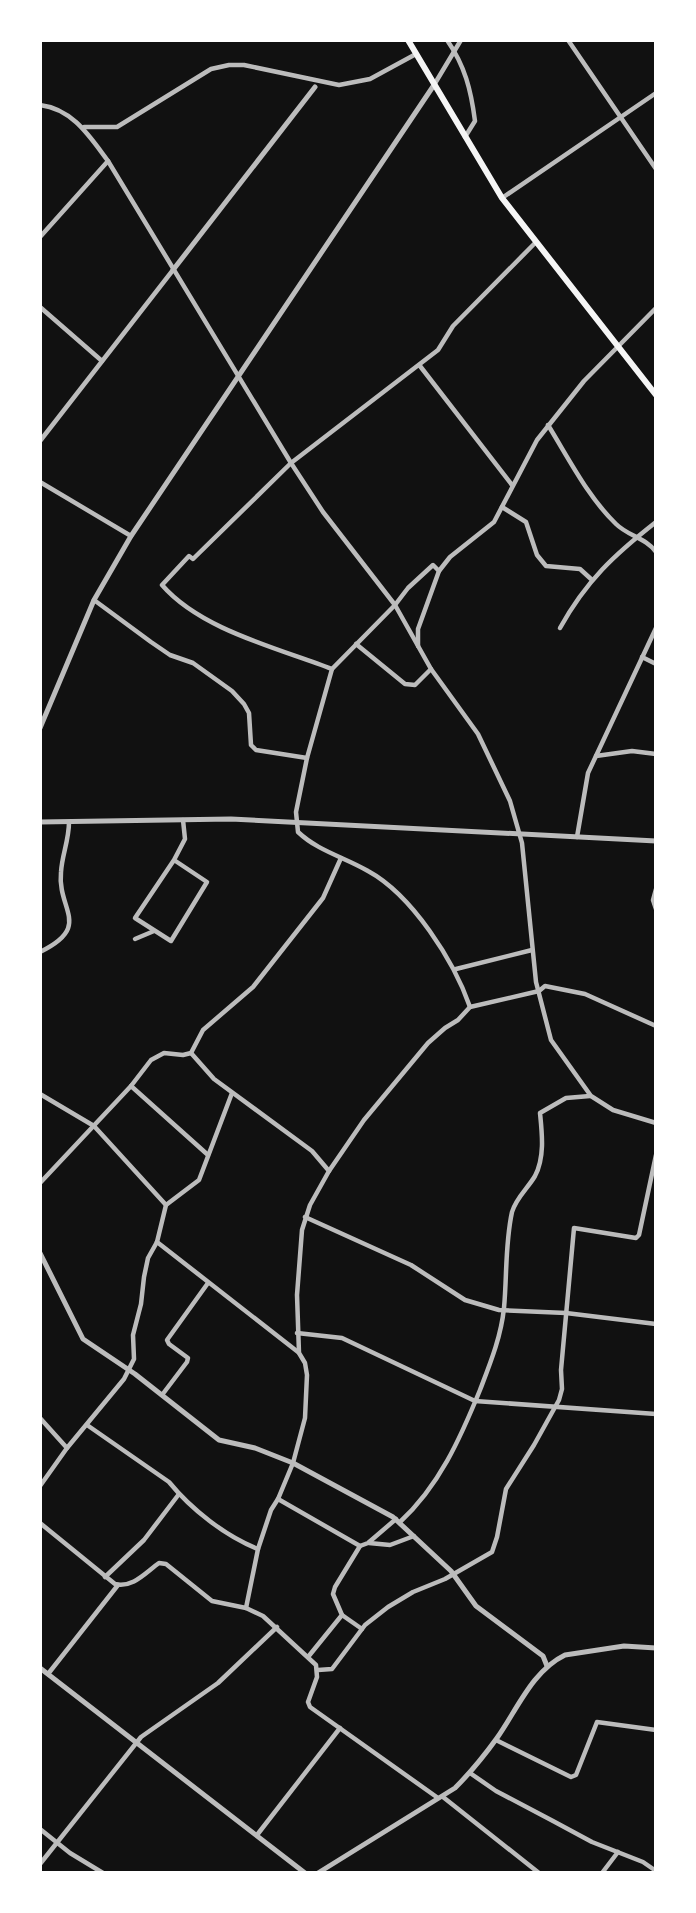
<svg xmlns="http://www.w3.org/2000/svg" width="696" height="1913" viewBox="0 0 696 1913" font-family="'Fira Sans',sans-serif">
	<style>
		.lines { fill: none; stroke-linecap: round; stroke-linejoin: round }
		.minor { stroke: #bcbcbc; stroke-width: 4.5 }
		.tertiary { stroke: #bcbcbc; stroke-width: 5 }
		.secondary { stroke: #f5f5f5; stroke-width: 6 }
	</style>
	<rect width="100%" height="100%" fill="#111"/>
	<g class="lines">
		<g class="minor">
			<path d="M447 40C465 66 471 90 475 121L465 137"/>
			<path d="M568 40 656 169"/>
			<path d="M434 85 461 40"/>
			<path d="M40 105C73 109 90 137 108 161L291 463 323 512 395 605 431 669 478 734 510 801 522 843 536 982 551 1040 591 1096 613 1110 656 1123"/>
			<path d="M84 127H117L211 69 229 65H244L339 85 370 79 416 54"/>
			<path d="M502 198 656 93"/>
			<path d="M40 237 108 161"/>
			<path d="M40 307 102 361"/>
			<path d="M420 366 512 485"/>
			<path d="M548 425C569 459 588 497 616 524 628 536 646 538 656 552"/>
			<path d="M40 441 173 270"/>
			<path d="M40 482 131 536"/>
			<path d="M502 507 526 522 537 555 546 566 580 569 591 579"/>
			<path d="M94 600 151 642 170 655 193 663 232 691 244 704 249 713 251 745 256 750 307 758"/>
			<path d="M560 628C586 581 614 555 656 522"/>
			<path d="M356 644 405 684 415 685 431 669"/>
			<path d="M418 646V629L439 571"/>
			<path d="M642 657 656 664"/>
			<path d="M332 669C278 648 201 630 162 585L189 556 193 559 291 463 438 350 453 326 535 243"/>
			<path d="M596 756 632 751 656 754"/>
			<path d="M577 837 588 773 656 628"/>
			<path d="M174 860 207 882 171 941 135 918 174 860 185 839 183 820"/>
			<path d="M656 889 653 900 656 909"/>
			<path d="M135 939 154 931"/>
			<path d="M40 952C93 926 57 910 61 872 62 855 69 840 69 822"/>
			<path d="M456 969 532 950"/>
			<path d="M470 1007C454 961 412 895 368 871 344 857 318 851 298 832L296 812 307 758 332 669 395 605 408 588 433 565 439 571 450 557 494 522 537 440 584 381 656 308"/>
			<path d="M191 1053 214 1079 312 1151 329 1171"/>
			<path d="M131 1086 208 1155"/>
			<path d="M40 1094 94 1126 166 1205"/>
			<path d="M40 1183 131 1086 151 1060 164 1053 183 1055 191 1053 203 1030 253 987 323 898 341 858"/>
			<path d="M305 1217 411 1265 465 1300 499 1310 566 1313 656 1324"/>
			<path d="M157 1242 298 1352"/>
			<path d="M297 1333 342 1338 475 1401 656 1414"/>
			<path d="M162 1395 187 1362 188 1358 169 1344 167 1340 208 1283"/>
			<path d="M40 1418 67 1448"/>
			<path d="M87 1425 169 1482C191 1509 225 1536 258 1549"/>
			<path d="M40 1486 67 1448 124 1379 134 1359 133 1335 141 1304 144 1277 148 1258 157 1242 166 1205 199 1180 232 1093"/>
			<path d="M278 1499 360 1546"/>
			<path d="M400 1522C439 1486 460 1439 480 1390 490 1364 501 1337 504 1308 507 1276 505 1244 512 1212 516 1198 528 1188 535 1176 545 1157 542 1133 540 1113L566 1098 590 1096"/>
			<path d="M40 1523 115 1584C133 1588 145 1573 159 1563L166 1564 212 1601 246 1608 263 1616 316 1665 317 1677 308 1702 310 1707 438 1798"/>
			<path d="M369 1543 390 1545 414 1536"/>
			<path d="M105 1577 144 1540 179 1494"/>
			<path d="M246 1608 258 1549 271 1510 278 1499 293 1463 305 1418 307 1375 305 1363 299 1353 297 1295 302 1230 310 1205 329 1171 364 1120 428 1043 445 1028 458 1020 470 1007 539 991 545 986 585 994 656 1026"/>
			<path d="M342 1615 362 1629"/>
			<path d="M308 1657 342 1615 333 1594 335 1587 360 1546 368 1543 396 1519"/>
			<path d="M318 1670 332 1669 365 1625 388 1607 413 1592 445 1579 492 1552 497 1537 506 1489 534 1445 559 1400 562 1389 561 1370 574 1228 636 1238 639 1235 656 1155"/>
			<path d="M48 1674 118 1585"/>
			<path d="M496 1740 571 1777 576 1775 597 1722 656 1730"/>
			<path d="M470 1773 496 1791 553 1821 592 1842 643 1862 656 1871"/>
			<path d="M443 1797 539 1873"/>
			<path d="M40 1829 70 1853 103 1873"/>
			<path d="M257 1835 340 1728"/>
			<path d="M40 1864 141 1737 218 1683 277 1627"/>
			<path d="M602 1873 618 1852"/>
		</g>
		<g class="tertiary">
			<path d="M173 270 315 87"/>
			<path d="M40 728 94 600 131 536 434 85"/>
			<path d="M40 822 231 819 656 841"/>
			<path d="M40 1253 83 1339 135 1374 219 1440 255 1448 293 1463 393 1517 451 1571 476 1606 543 1656 547 1666"/>
			<path d="M40 1668 305 1873"/>
			<path d="M318 1873 455 1788C470 1773 484 1756 497 1738 517 1710 532 1671 565 1655L624 1646 656 1648"/>
		</g>
		<path class="secondary" d="M408 40 502 198 656 395"/>
	</g>
	<rect width="696" height="1913" fill="none" stroke="#ffffff" stroke-width="84"/>
</svg>
